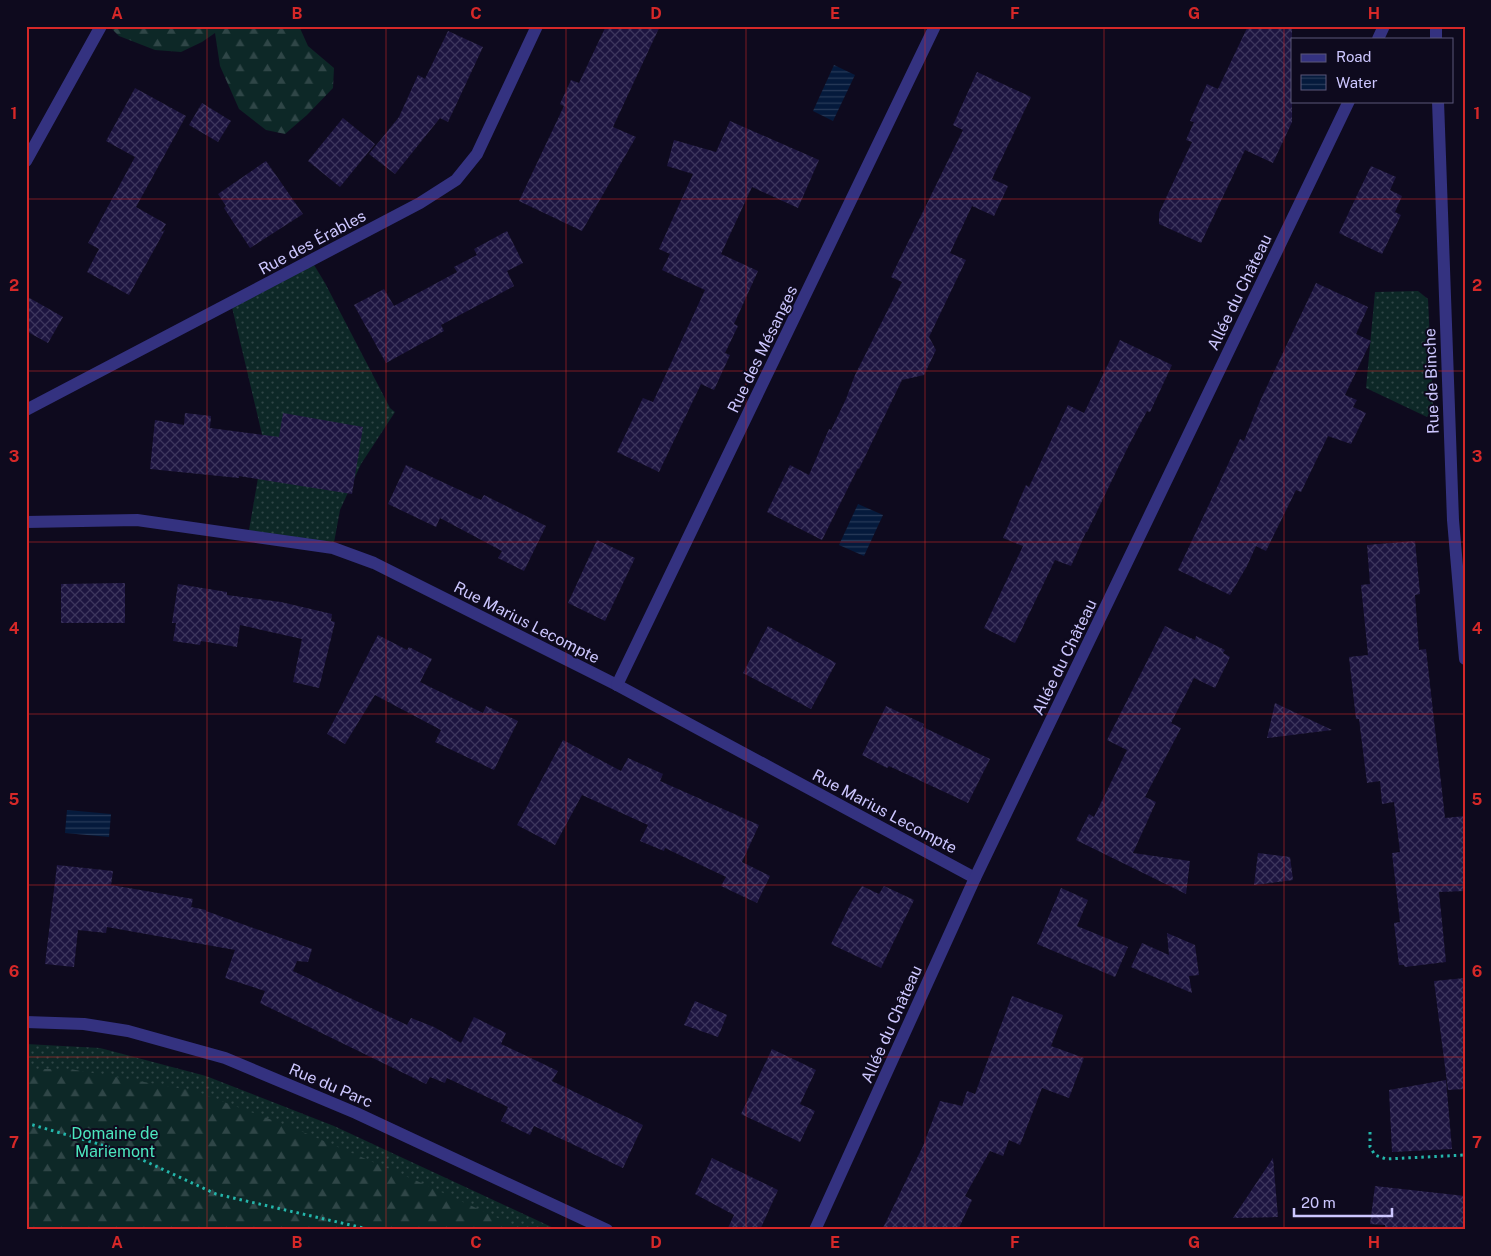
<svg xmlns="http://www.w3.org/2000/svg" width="1491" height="1256" viewBox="0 0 1491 1256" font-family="'Public Sans',sans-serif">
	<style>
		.grass { fill: url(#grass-dots) }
		.forest { fill: url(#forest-firs) }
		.water { fill: url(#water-rules) }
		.building { fill: url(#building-cross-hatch) }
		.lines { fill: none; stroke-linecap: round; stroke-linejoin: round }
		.path { stroke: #24b6ab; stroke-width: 3; stroke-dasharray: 2.5 4; stroke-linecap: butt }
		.minor { stroke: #343280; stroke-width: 12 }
		.tertiary { stroke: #343280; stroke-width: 12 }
		.grid { fill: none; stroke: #d62828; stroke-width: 1; stroke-opacity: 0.55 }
		.labels { text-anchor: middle; stroke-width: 4; stroke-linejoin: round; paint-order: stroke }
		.street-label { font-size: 16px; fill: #cdc7ff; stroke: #0e0a1e }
		.park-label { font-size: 16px; fill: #4ce6be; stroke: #0e0a1e }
		.neatline { fill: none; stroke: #d62828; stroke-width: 2 }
		.grid-label { font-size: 16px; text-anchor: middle; font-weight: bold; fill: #d62828 }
	</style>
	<defs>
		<pattern id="grass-dots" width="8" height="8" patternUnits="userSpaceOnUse" patternTransform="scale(1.25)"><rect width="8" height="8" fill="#0d2827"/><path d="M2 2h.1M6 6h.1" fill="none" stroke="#2f4647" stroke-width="1.8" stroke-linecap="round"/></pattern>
		<pattern id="forest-firs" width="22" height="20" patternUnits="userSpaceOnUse" patternTransform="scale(1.25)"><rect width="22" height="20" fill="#0d2827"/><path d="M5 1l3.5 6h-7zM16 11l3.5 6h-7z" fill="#2f4647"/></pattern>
		<pattern id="water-rules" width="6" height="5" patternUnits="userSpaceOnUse" patternTransform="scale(1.25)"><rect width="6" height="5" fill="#051a3c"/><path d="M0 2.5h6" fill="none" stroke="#283a59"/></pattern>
		<pattern id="building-cross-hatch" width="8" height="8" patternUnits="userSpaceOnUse" patternTransform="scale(1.25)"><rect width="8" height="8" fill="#1d1540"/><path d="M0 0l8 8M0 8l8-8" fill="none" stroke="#3d365d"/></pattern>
	</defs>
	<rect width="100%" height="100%" fill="#0e0a1e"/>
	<g class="grass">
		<path d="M311 260 325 283 390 408 395 412 361 464 340 510 333 548 248 536 264 443 231 303Z"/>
		<path d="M1418 291 1428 299 1433 406 1427 417 1366 388 1375 292Z"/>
		<path d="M26 1044 100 1048 206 1076 334 1126 558 1230H26Z"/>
	</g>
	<g class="forest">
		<path d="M109 26H299L308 46 334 68 333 88 307 115 285 134 266 130 239 109 220 66 215 33 202 42 181 52 155 50 119 36Z"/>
		<path d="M26 1069H70L195 1091 296 1129 417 1181 524 1230H26Z"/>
	</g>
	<g class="water">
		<path d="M834 65 855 75 833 121 813 111Z"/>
		<path d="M858 504 883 515 864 556 839 545Z"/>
		<path d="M67 810 111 814 109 837 65 833Z"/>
	</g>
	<g class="building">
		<path d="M606 26H660L613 127 636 137 582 231 519 201 564 106 560 104 571 80 579 83Z"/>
		<path d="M1248 26H1292V122L1273 163 1245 150 1201 243 1159 224V213L1192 142 1186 140 1194 122 1190 121 1207 84 1218 89Z"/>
		<path d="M448 31 483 47 448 122 440 118 395 174 369 154 399 117 418 75 425 79Z"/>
		<path d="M977 72 1031 97 992 179 1008 186 994 216 972 206 950 253 966 260 929 337 936 350 924 375 902 380 859 469 858 468 822 540 767 512 790 465 809 475 829 429 831 430 846 399 855 375 902 282 891 277 963 130 953 125Z"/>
		<path d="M135 88 186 116 136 207 166 224 161 232 165 230 129 295 87 272 99 249 88 243 135 157 106 141Z"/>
		<path d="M202 103 231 121 218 142 189 125Z"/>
		<path d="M343 118 375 144 340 187 308 161Z"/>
		<path d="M730 121 819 160 798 208 752 187 721 254 758 271 734 324 738 326 725 353 730 355 714 390 701 384 659 472 617 452 643 398 653 402 705 290 662 270 670 254 659 249 693 174 667 166 674 140 716 152Z"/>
		<path d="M266 161 303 214 250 248 224 208 226 206 218 194Z"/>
		<path d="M1371 166 1396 177 1390 190 1402 196 1395 212 1401 215 1382 254 1339 233Z"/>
		<path d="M507 231 523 263 507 271 514 286 441 325 444 331 386 363 354 305 384 289 394 306 457 272 454 267 477 255 474 249Z"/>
		<path d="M1316 283 1368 307 1356 334 1371 341 1345 395 1357 400 1353 407 1366 413 1351 444 1328 436 1301 492 1296 490 1266 551 1256 546 1247 566 1230 595 1178 570 1240 439 1244 441 1260 401Z"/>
		<path d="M26 296 63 317 48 343 26 331Z"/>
		<path d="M1120 340 1172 365 1150 412 1147 411 1128 447 1087 532H1086L1071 566 1055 560 1015 643 984 628 1023 546 1003 538 1026 485 1029 487 1068 405 1084 413Z"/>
		<path d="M185 413 211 416 210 428 279 437 283 413 363 427 352 494 239 476V478L150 469 155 420 184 425Z"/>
		<path d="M406 465 481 500 484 495 546 526 524 571 498 558 502 551 440 518 436 527 388 504Z"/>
		<path d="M597 540 635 558 605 621 568 603Z"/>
		<path d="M1415 541 1420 594 1415 595 1419 650 1426 649 1445 818 1465 816V891L1439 892 1446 962 1405 967 1404 965H1399L1394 923 1400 922 1392 853 1400 852 1394 802 1382 804 1380 781 1367 783 1359 719H1356L1349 657 1368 655 1361 585 1370 584 1367 545Z"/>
		<path d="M125 583V623H61V584Z"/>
		<path d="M178 584 227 592V595L281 602 332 614 331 621 335 622 319 688 293 682 302 639 240 625 237 647 201 641 200 645 173 641 176 623H172Z"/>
		<path d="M768 626 836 663 811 709 743 673Z"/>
		<path d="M1165 626 1195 640 1196 636 1225 650 1223 653 1230 657 1215 688 1194 678 1171 723 1181 728 1145 797 1156 802 1133 853 1190 861 1186 894 1076 840 1089 814 1094 817 1127 750 1107 740Z"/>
		<path d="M378 635 407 650 409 647 432 659 420 682 483 713 486 706 518 721 494 770 435 742 441 730 375 695 345 744 327 734Z"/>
		<path d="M1275 703 1332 730 1267 738Z"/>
		<path d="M886 706 924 724 923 727 990 759 968 803 889 766 887 768 862 755Z"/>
		<path d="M563 740 621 771 628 758 663 774 660 781 759 825 742 862 770 876 757 903 721 886 726 877 665 848 664 851 640 841 648 825 582 795 555 845 517 825Z"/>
		<path d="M1258 853 1290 857 1293 880 1254 885Z"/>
		<path d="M57 865 113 871 111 885 193 899 191 907 206 910V911L312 949 308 962 297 961 293 971 407 1025 411 1018 434 1027 461 1043 474 1017 506 1033 501 1044 558 1071 552 1081 643 1125 623 1168 534 1126 530 1135 501 1121 508 1107 447 1078 445 1083 430 1077 426 1084 260 1003 265 991 225 978 235 950 107 927 106 933 78 930 74 967 45 964Z"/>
		<path d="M862 886 879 894 884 886 914 900 881 968 831 944 852 901Z"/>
		<path d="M1061 888 1088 900 1077 926 1128 947 1115 977 1037 944Z"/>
		<path d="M1167 933 1195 945 1199 975 1189 976 1192 993 1131 967 1142 943 1169 955Z"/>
		<path d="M1465 978V1089L1448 1090 1434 981Z"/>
		<path d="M1012 996 1063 1015 1051 1046 1084 1058 1069 1098 1042 1088 1020 1145 1009 1140 1003 1156 990 1151 965 1196 972 1200 958 1230H882L923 1146 940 1101 962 1106 967 1091 975 1094Z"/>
		<path d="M695 1001 727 1015 718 1037 684 1025Z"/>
		<path d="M772 1049 816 1070 800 1104 815 1111 800 1142 741 1114Z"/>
		<path d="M1446 1080 1452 1149 1392 1152 1389 1090Z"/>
		<path d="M712 1158 778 1190 760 1230H727L734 1215 695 1194Z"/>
		<path d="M1273 1158 1278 1217 1233 1218Z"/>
		<path d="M1375 1186 1465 1196V1230H1385V1225L1370 1224Z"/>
	</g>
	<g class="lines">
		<g class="path">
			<path d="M26 1123 123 1151 216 1194 372 1230"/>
			<path d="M1370 1132V1147L1375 1155 1386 1159 1465 1155"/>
		</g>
		<g class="minor">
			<path d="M1378 39 1384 26"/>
			<path d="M26 161 101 26"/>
			<path d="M26 410 420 203 456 180 477 154 537 26"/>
			<path d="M26 522 137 520 333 548 374 563 617 685 975 878"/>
			<path d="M617 685 935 26"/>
			<path d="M26 1022 84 1024 128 1031 225 1058 356 1113 607 1230"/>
			<path d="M815 1230 975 878 1349 101"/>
		</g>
		<g class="tertiary">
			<path d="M1436 39V26"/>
			<path d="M1438 101 1453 520 1465 659"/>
		</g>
	</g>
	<path class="grid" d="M207 26V1230M386 26V1230M566 26V1230M746 26V1230M925 26V1230M1104 26V1230M1284 26V1230M26 199H1465M26 371H1465M26 542H1465M26 714H1465M26 885H1465M26 1057H1465"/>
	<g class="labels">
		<g class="street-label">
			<text transform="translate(312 242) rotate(-28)" y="6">Rue des Érables</text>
			<text transform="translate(1239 292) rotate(-64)" y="6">Allée du Château</text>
			<text transform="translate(762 349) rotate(-64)" y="6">Rue des Mésanges</text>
			<text transform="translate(1431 381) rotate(-92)" y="6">Rue de Binche</text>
			<text transform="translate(527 622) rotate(27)" y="6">Rue Marius Lecompte</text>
			<text transform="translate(1064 657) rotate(-64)" y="6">Allée du Château</text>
			<text transform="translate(885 811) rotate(28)" y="6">Rue Marius Lecompte</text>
			<text transform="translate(891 1024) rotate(-66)" y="6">Allée du Château</text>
			<text transform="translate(331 1085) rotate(23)" y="6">Rue du Parc</text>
		</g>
		<g class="park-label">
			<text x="115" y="1139">Domaine de<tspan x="115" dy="18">Mariemont</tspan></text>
		</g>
	</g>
	<rect width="1491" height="1256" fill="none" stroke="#0e0a1e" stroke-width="55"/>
	<rect x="1291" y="38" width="162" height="65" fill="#0e0a1e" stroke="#5a5678"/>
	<rect x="1301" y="54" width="25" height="8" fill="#343280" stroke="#5a5678"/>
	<text x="1336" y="62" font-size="15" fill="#cdc7ff">Road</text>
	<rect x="1301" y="75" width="25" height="15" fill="url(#water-rules)" stroke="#5a5678"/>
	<text x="1336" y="88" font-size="15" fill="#cdc7ff">Water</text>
	<path d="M1294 1208v8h98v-8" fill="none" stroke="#cdc7ff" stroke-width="2.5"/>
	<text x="1301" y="1208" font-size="15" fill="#cdc7ff" stroke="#0e0a1e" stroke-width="4" paint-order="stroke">20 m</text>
	<rect x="28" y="28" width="1436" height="1200" class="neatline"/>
	<g class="grid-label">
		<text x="117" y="19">A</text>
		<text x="297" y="19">B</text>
		<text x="476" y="19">C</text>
		<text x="656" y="19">D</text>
		<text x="835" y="19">E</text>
		<text x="1015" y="19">F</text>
		<text x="1194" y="19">G</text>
		<text x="1374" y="19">H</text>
		<text x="14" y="119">1</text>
		<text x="1477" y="119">1</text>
		<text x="14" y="291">2</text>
		<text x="1477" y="291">2</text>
		<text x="14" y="462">3</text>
		<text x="1477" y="462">3</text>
		<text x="14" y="634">4</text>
		<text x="1477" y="634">4</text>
		<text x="14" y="805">5</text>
		<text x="1477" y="805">5</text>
		<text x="14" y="977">6</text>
		<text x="1477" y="977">6</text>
		<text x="14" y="1148">7</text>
		<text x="1477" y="1148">7</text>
		<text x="117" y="1248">A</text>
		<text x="297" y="1248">B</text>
		<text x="476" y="1248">C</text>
		<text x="656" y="1248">D</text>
		<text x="835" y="1248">E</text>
		<text x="1015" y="1248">F</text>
		<text x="1194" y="1248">G</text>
		<text x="1374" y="1248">H</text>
	</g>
</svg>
